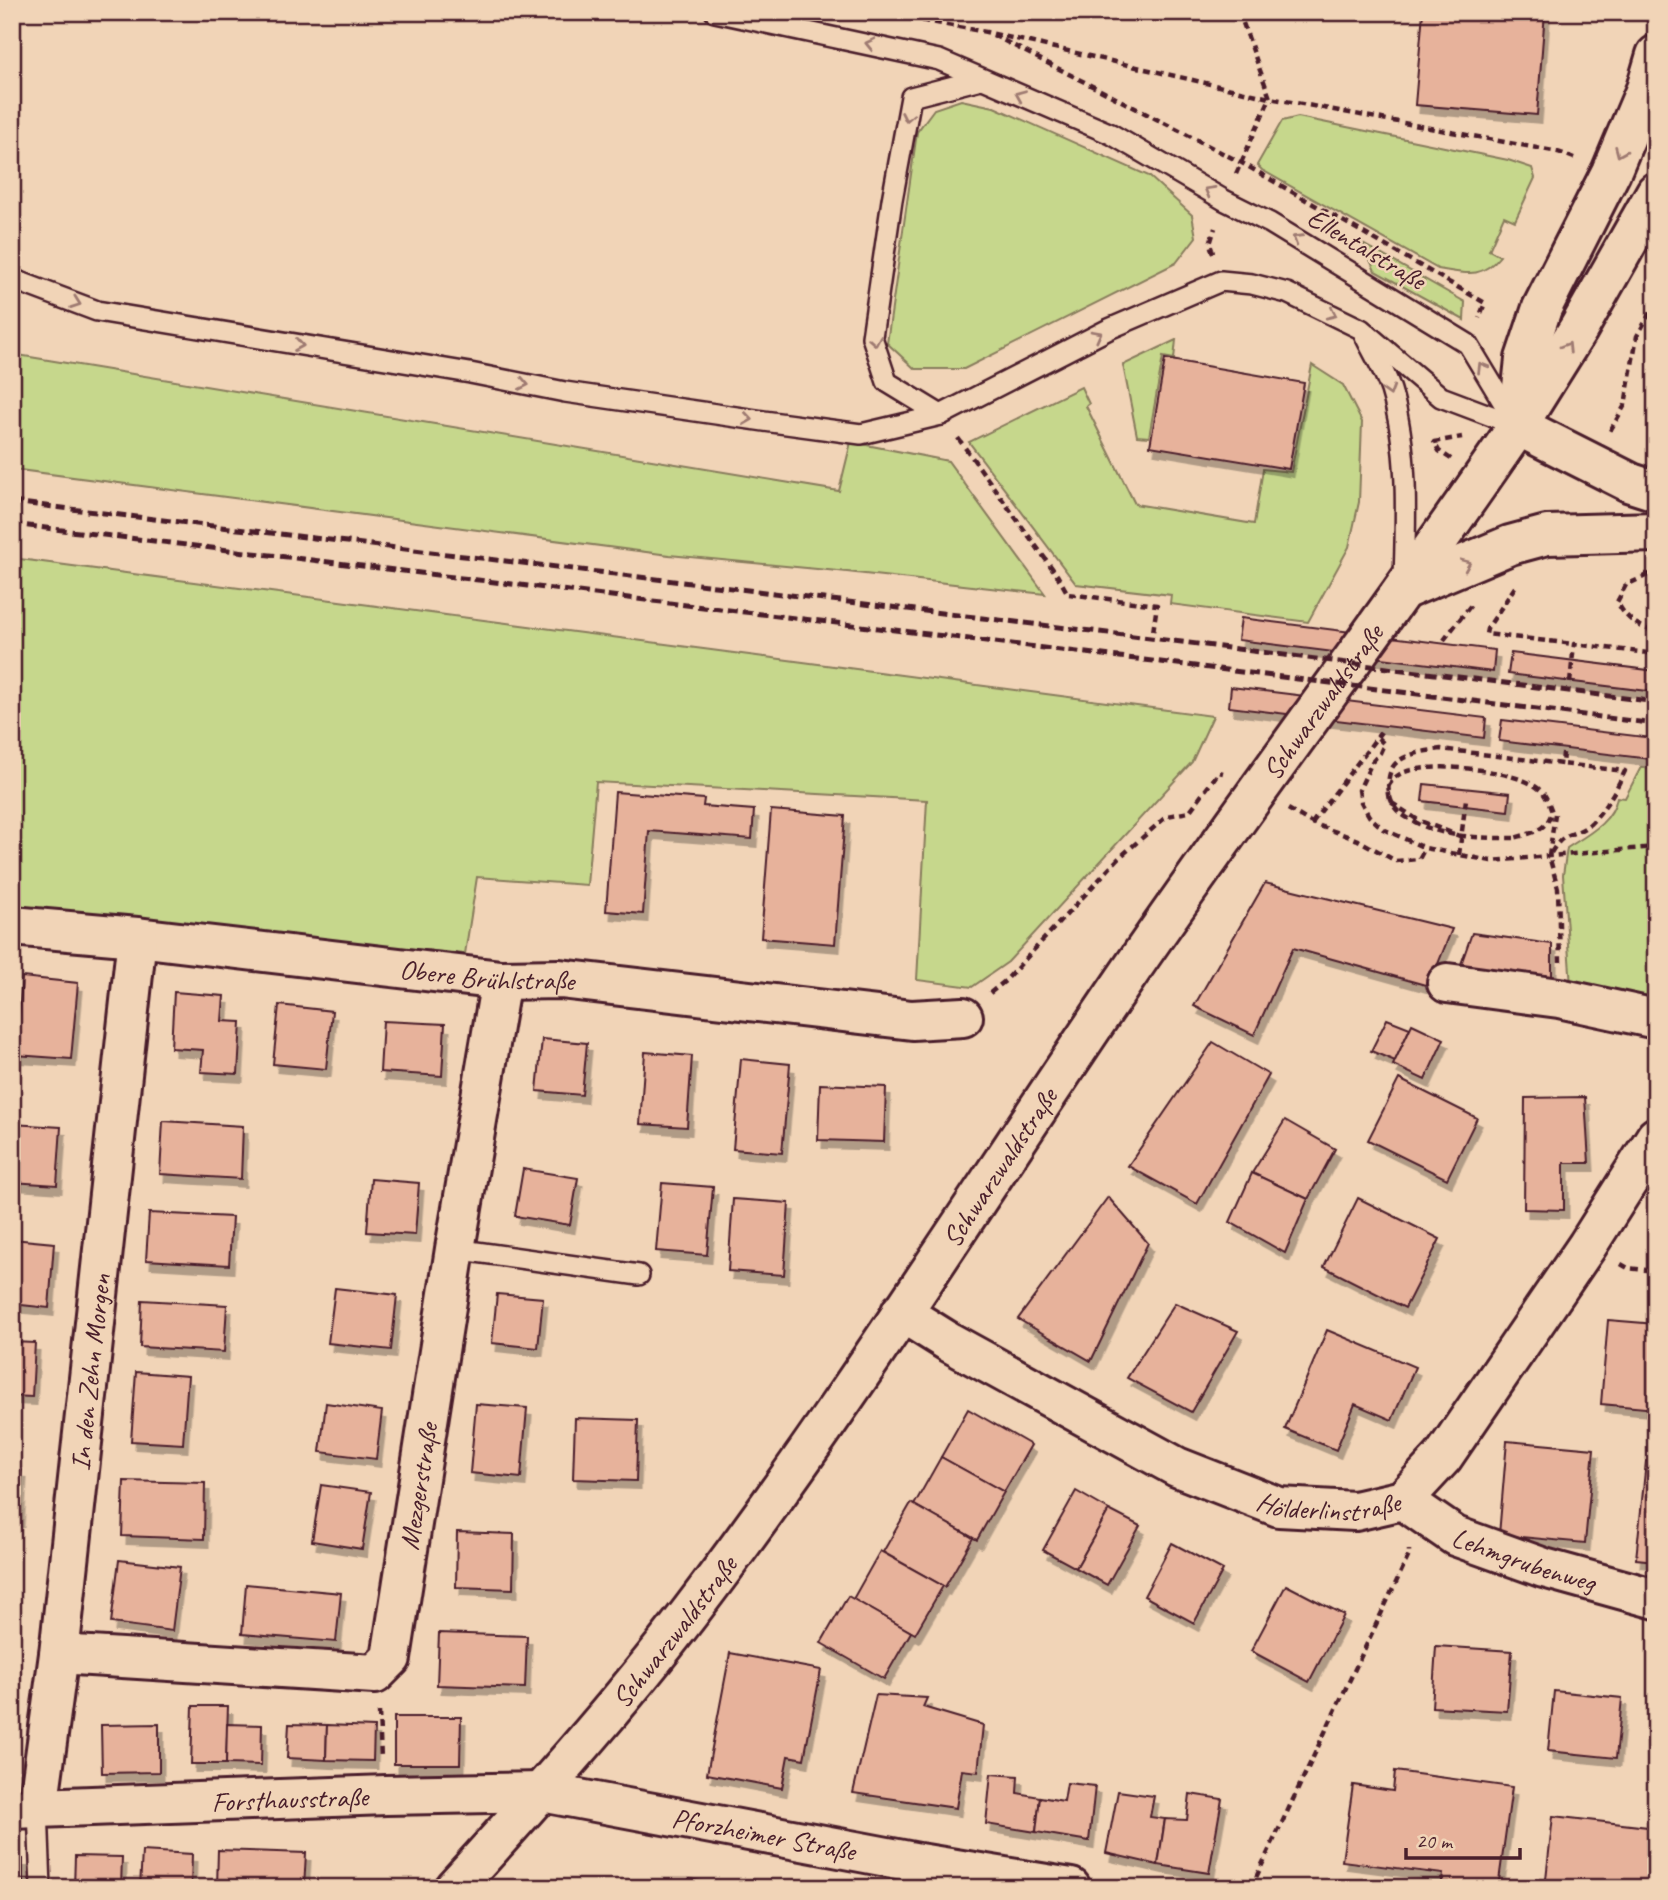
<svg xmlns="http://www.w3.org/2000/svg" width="1668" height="1900" viewBox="0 0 1668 1900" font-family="Caveat,sans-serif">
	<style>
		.green { fill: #c6d78c; stroke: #887b5c; stroke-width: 2 }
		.building { fill: #e7b29b; stroke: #4a1f2b; stroke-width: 2; filter: url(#shadow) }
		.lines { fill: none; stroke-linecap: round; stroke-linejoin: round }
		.service-casing { stroke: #4a1f2b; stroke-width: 24 }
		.minor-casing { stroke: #4a1f2b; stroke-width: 44 }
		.secondary-casing { stroke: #4a1f2b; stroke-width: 44 }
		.path { stroke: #4a1f2b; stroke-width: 4.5; stroke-dasharray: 7 5; stroke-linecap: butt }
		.service { stroke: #f1d4b7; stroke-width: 19 }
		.minor { stroke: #f1d4b7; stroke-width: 38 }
		.secondary { stroke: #f1d4b7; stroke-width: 38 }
		.rail { stroke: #4a1f2b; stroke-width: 5; stroke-dasharray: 10 5; stroke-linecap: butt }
		.path-bridge { stroke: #4a1f2b; stroke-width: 4.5; stroke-dasharray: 7 5; stroke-linecap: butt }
		.oneway { stroke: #9e7a71 }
		.labels { text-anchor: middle; stroke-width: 5; stroke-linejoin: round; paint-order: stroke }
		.street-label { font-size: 28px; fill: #4a1f2b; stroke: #f1d4b7 }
	</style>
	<defs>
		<filter id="shadow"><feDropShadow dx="4.5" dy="8" stdDeviation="0" flood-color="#0004"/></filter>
	</defs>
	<rect width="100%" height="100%" fill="#f1d4b7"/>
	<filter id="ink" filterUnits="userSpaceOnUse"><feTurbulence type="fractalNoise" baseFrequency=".0143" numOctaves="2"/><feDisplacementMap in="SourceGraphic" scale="14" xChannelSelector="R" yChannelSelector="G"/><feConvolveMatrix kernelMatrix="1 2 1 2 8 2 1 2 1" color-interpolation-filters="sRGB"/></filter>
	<g filter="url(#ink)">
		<g class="green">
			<path d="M961 100 994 107 1149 176 1192 215 1196 237 1176 263 964 369H915L887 343 917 132 934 109Z"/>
			<path d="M1298 117 1508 160 1532 168 1535 178 1515 221 1504 216 1489 250 1500 256C1481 280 1465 273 1438 269L1262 170 1257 165 1282 121Z"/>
			<path d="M1363 244 1465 302 1464 320 1375 271Z"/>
			<path d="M1176 340 1174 359 1163 357 1149 437 1137 436 1123 365Z"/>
			<path d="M12 354 839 491 851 442 948 461 1045 594 838 571 669 555 12 469Z"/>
			<path d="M1312 365 1343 385 1362 422 1359 502 1349 547 1308 622 1170 604 1171 595 1076 584 969 442 1081 387 1089 404 1086 406 1135 504 1254 524 1263 469 1291 472Z"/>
			<path d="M12 558 1213 716 1192 762 1008 962 972 987 917 980 927 800 596 782 587 885 477 877 465 954 12 910Z"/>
			<path d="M1641 767 1656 769V998L1571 986 1563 875 1567 848C1587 835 1613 822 1617 797L1625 798Z"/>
		</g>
		<g class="building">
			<path d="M1423 12H1545L1537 115 1415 105Z"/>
			<path d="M1165 359 1304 383 1289 469 1150 446Z"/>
			<path d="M1241 618 1495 650 1493 672 1238 640Z"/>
			<path d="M1511 653 1656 671V692L1508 674Z"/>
			<path d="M1231 687 1486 718 1484 738 1229 707Z"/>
			<path d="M1502 720 1653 738 1650 759 1499 741Z"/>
			<path d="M1424 784 1510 793 1508 811 1422 801Z"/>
			<path d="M615 792 704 799 703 806 754 810 752 839 649 831 643 914 606 911Z"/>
			<path d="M771 810 845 816 835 944 761 938Z"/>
			<path d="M1265 883 1452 929 1429 986 1293 948 1254 1035 1194 1006Z"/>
			<path d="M1472 933 1552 944V985L1459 970Z"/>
			<path d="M22 977 78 983 71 1059 16 1055Z"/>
			<path d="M174 992 224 996 222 1021 241 1022 238 1074 201 1072 203 1050 171 1048Z"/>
			<path d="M279 1005 332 1011 326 1069 273 1064Z"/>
			<path d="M1387 1019 1410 1028 1395 1061 1371 1051Z"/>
			<path d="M383 1021 445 1024 442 1076 380 1072Z"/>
			<path d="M1412 1024 1444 1039 1425 1080 1393 1065Z"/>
			<path d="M542 1039 587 1043 582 1095 537 1091Z"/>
			<path d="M1213 1042 1269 1075 1197 1204 1128 1166Z"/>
			<path d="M645 1052 692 1056 687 1127 640 1124Z"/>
			<path d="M741 1059 790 1064 782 1153 733 1149Z"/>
			<path d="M1399 1079 1477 1118 1447 1179 1368 1140Z"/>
			<path d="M820 1084 886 1087 884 1142 818 1140Z"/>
			<path d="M1585 1097 1589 1163H1564V1210L1524 1209 1525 1098Z"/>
			<path d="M1285 1120 1335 1149 1308 1199 1252 1173Z"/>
			<path d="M163 1121 243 1126 241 1179 160 1174Z"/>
			<path d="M12 1124 61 1127 57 1185 12 1182Z"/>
			<path d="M523 1169 578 1178 570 1225 515 1216Z"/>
			<path d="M1252 1173 1308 1199 1285 1253 1230 1222Z"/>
			<path d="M371 1179 419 1183 415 1235 367 1232Z"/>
			<path d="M662 1183 713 1187 707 1255 656 1251Z"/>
			<path d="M1108 1197 1148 1243 1091 1361 1018 1319Z"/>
			<path d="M1358 1198 1440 1239 1405 1308 1324 1267Z"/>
			<path d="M733 1199 789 1203 784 1275 728 1271Z"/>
			<path d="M149 1213 232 1217 229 1265 146 1260Z"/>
			<path d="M12 1239 54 1243 49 1308 12 1304Z"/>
			<path d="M335 1288 397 1295 391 1350 328 1343Z"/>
			<path d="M497 1294 543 1298 538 1348 492 1343Z"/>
			<path d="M142 1300 227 1305 224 1352 140 1347Z"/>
			<path d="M1175 1303 1238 1331 1191 1412 1127 1378Z"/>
			<path d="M1608 1320 1656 1324V1409L1601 1404Z"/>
			<path d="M1327 1330 1415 1367 1392 1420 1355 1404 1336 1450 1285 1429Z"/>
			<path d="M12 1342 35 1343 32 1397 12 1396Z"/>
			<path d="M136 1372 188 1376 183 1444 131 1441Z"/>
			<path d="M326 1403 382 1411 376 1459 320 1452Z"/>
			<path d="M476 1404 527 1408 521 1478 470 1473Z"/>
			<path d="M968 1409 1031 1445 1004 1492 941 1457Z"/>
			<path d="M575 1418 638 1420 636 1481 573 1479Z"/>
			<path d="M1507 1441 1594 1449 1585 1543 1499 1535Z"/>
			<path d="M941 1457 1004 1492 977 1540 914 1505Z"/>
			<path d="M1646 1461 1656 1462V1561L1636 1559Z"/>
			<path d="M12 1469 22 1470 19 1519H12Z"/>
			<path d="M124 1481 205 1483 204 1539 122 1536Z"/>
			<path d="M321 1485 371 1492 362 1549 312 1541Z"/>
			<path d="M1076 1491 1109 1510 1076 1568 1043 1550Z"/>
			<path d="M911 1503 973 1538 945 1587 883 1552Z"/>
			<path d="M1109 1510 1140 1526 1107 1585 1076 1568Z"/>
			<path d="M457 1532 514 1534 513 1589 456 1587Z"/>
			<path d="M1172 1543 1223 1570 1194 1623 1144 1596Z"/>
			<path d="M880 1551 943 1586 915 1634 853 1599Z"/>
			<path d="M119 1560 180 1567 172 1631 111 1623Z"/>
			<path d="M246 1584 341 1593 336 1642 242 1634Z"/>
			<path d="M1286 1585 1344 1615 1309 1682 1251 1651Z"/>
			<path d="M848 1596 911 1632 884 1679 821 1643Z"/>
			<path d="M439 1633 527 1636 525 1688 437 1685Z"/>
			<path d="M1436 1646 1512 1651 1507 1711 1432 1707Z"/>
			<path d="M730 1653 821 1670 804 1759 788 1756 782 1788 707 1774Z"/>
			<path d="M1554 1691 1622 1698 1616 1758 1548 1751Z"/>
			<path d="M876 1695 927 1698 923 1707 983 1725 978 1772 962 1770 956 1808 853 1793Z"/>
			<path d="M193 1706H228L226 1764H191Z"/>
			<path d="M394 1717H461L460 1764H394Z"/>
			<path d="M159 1724V1772L102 1773 101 1725Z"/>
			<path d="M227 1724 262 1725 261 1765 226 1764Z"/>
			<path d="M289 1724 327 1725 326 1760 287 1758Z"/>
			<path d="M327 1725 374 1727 373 1761 326 1760Z"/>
			<path d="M1395 1771 1512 1787 1498 1888H1441L1443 1874 1342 1861 1353 1785 1393 1791Z"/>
			<path d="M991 1774 1018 1776 1017 1793 1040 1797 1036 1832 986 1824Z"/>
			<path d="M1067 1783 1095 1786 1089 1841 1036 1832 1040 1797 1064 1801Z"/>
			<path d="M1118 1791 1154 1796 1150 1817 1165 1819 1158 1865 1106 1853Z"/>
			<path d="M1190 1794 1222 1799 1209 1873 1158 1865 1165 1819 1187 1820Z"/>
			<path d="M1553 1816 1656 1828V1888H1545Z"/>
			<path d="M218 1850 306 1853 304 1888H217Z"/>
			<path d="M142 1851 192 1854 191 1888H140Z"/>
			<path d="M75 1856 122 1857 121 1888H74Z"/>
			<rect x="12" y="1859" width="11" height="29"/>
			<path d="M689 1879 736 1888H687Z"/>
		</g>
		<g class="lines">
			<defs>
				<g id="service">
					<path d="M715 12 939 60 1111 134 1224 200 1270 223 1468 344 1515 422"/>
					<path d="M981 79 911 97 892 200 872 337 887 382 941 415 1109 329 1221 281 1252 284 1287 293 1361 329 1441 397 1518 426"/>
					<path d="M12 279 97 311 470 373 565 392 764 421 861 434 941 415"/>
					<path d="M1365 336C1373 353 1385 371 1391 390 1409 449 1406 517 1404 579"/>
					<path d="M455 1249 639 1275"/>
					<path d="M38 1808 41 1888"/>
				</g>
				<g id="minor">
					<path d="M1522 419 1579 328 1656 192"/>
					<path d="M1518 426 1525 359 1542 308 1611 172 1646 89 1656 55"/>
					<path id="s1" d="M12 926 137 937 501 980 560 979 912 1020 963 1017"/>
					<path d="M1447 983 1559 998 1656 1019"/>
					<path id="s2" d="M901 1312 949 1342 1177 1467 1279 1507 1355 1511 1403 1500 1443 1457 1587 1246 1656 1137"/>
					<path id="s3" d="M1403 1500 1455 1536 1544 1568 1656 1599"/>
					<path id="s4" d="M59 1654 375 1674 391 1658 455 1249 501 980"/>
					<path id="s5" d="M38 1808 59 1654 137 937"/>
					<path id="s6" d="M12 1809 386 1795 542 1792 919 1863 1071 1888"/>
				</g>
				<g id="secondary">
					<path d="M1403 590 1510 545 1547 535 1656 532"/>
					<path id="s7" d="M454 1888C536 1798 617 1708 691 1611 845 1409 980 1192 1123 982 1251 794 1390 614 1518 426L1631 483 1656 491"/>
				</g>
			</defs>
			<use href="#service" class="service-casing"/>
			<use href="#minor" class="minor-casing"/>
			<use href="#secondary" class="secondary-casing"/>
			<g class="path">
				<path d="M875 12 986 32 1270 98 1558 152 1574 158"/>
				<path d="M993 35 1242 163 1485 303 1479 318"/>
				<path d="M1236 174 1270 98 1239 12"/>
				<path d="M1213 253 1210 244 1215 228"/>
				<path d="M1610 431 1625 405 1637 336 1656 303"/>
				<path d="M958 438 1057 575 1068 594 1157 605 1153 632"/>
				<path d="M1451 459 1439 451 1434 442 1462 437"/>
				<path d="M1645 574 1656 575"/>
				<path d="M1648 575 1626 585 1617 602C1627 620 1637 626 1656 632"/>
				<path d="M1515 587 1487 629 1486 634 1574 644"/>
				<path d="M1444 640 1471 605"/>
				<path d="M1570 683 1574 644 1656 654"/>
				<path d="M1378 738 1384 744 1380 753 1372 762 1359 790 1361 802 1369 816 1383 829 1425 848 1491 861 1656 847"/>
				<path d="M1288 809 1312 823 1358 840 1396 861 1419 859 1425 848"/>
				<path d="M1555 814 1549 856 1558 888 1560 962"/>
				<path d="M1312 823 1381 732"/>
				<path d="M1462 837 1418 820 1389 801 1387 788C1392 781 1395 776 1402 773 1431 761 1515 769 1539 789 1546 794 1549 804 1552 812 1546 831 1532 833 1514 838"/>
				<path d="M1551 853C1565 828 1575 838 1591 823 1606 807 1616 790 1625 771L1562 764"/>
				<path d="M1459 855 1466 799"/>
				<path d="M990 993 1005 981 1119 858 1167 816 1189 812 1219 772 1223 773"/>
				<path d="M1621 1264 1628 1268 1656 1271"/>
				<path d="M379 1712 381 1759"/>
				<path d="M1251 1888 1409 1555V1550"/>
			</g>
			<use href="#service" class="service"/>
			<use href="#minor" class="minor"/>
			<use href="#secondary" class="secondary"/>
			<g class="rail">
				<path d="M12 502 1150 638 1656 702"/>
				<path d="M12 524 1186 665 1656 724"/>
			</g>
			<path class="path-bridge" d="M1514 838C1483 838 1448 838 1419 824 1411 820 1401 815 1396 809 1387 798 1385 775 1395 764 1406 753 1427 751 1441 749L1562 764 1563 753"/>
		</g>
		<defs><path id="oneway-chevron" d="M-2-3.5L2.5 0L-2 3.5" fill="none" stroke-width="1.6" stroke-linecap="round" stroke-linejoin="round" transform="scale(1.75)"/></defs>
		<g class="oneway">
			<use href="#oneway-chevron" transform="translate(870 44) rotate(-167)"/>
			<use href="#oneway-chevron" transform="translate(1020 95) rotate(-157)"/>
			<use href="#oneway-chevron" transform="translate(907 117) rotate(101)"/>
			<use href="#oneway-chevron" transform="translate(1620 152) rotate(113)"/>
			<use href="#oneway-chevron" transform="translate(1209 191) rotate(-150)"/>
			<use href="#oneway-chevron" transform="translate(1297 239) rotate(-149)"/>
			<use href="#oneway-chevron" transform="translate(76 303) rotate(20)"/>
			<use href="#oneway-chevron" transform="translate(1332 314) rotate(25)"/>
			<use href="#oneway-chevron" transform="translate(1097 335) rotate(-28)"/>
			<use href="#oneway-chevron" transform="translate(875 341) rotate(80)"/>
			<use href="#oneway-chevron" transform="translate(299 345) rotate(9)"/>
			<use href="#oneway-chevron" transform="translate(1567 347) rotate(-58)"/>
			<use href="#oneway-chevron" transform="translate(1482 367) rotate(-121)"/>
			<use href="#oneway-chevron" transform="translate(524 384) rotate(11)"/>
			<use href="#oneway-chevron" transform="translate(1389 391) rotate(73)"/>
			<use href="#oneway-chevron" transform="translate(748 419) rotate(8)"/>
			<use href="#oneway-chevron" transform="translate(1466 564) rotate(-23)"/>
		</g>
	</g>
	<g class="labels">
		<g class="street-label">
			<text transform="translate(1367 248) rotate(31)" y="10">Ellentalstraße</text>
			<text dy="10" stroke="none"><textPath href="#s7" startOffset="1472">Schwarzwaldstraße</textPath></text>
			<text dy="10" stroke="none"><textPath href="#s1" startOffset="478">Obere Brühlstraße</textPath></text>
			<text dy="10" stroke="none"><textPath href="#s7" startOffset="905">Schwarzwaldstraße</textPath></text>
			<text dy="10" stroke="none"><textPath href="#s5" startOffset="439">In den Zehn Morgen</textPath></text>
			<text dy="10" stroke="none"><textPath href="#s4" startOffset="513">Mezgerstraße</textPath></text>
			<text dy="10" stroke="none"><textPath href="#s2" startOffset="476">Hölderlinstraße</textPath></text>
			<text dy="10" stroke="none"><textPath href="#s3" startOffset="136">Lehmgrubenweg</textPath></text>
			<text dy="10" stroke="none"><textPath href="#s7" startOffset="338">Schwarzwaldstraße</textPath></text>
			<text dy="10" stroke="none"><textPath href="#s6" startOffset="278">Forsthausstraße</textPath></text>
			<text dy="10" stroke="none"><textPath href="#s6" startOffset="756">Pforzheimer Straße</textPath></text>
		</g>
	</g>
	<rect width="1668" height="1900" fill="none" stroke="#f1d4b7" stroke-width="42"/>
	<rect x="21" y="21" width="1626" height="1858" fill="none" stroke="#4a1f2b" stroke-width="2.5" filter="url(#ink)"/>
	<path d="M1406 1848v10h114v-10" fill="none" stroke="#4a1f2b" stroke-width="3.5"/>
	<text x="1416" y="1848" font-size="21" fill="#4a1f2b" stroke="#f1d4b7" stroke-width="5" paint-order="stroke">20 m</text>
</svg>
